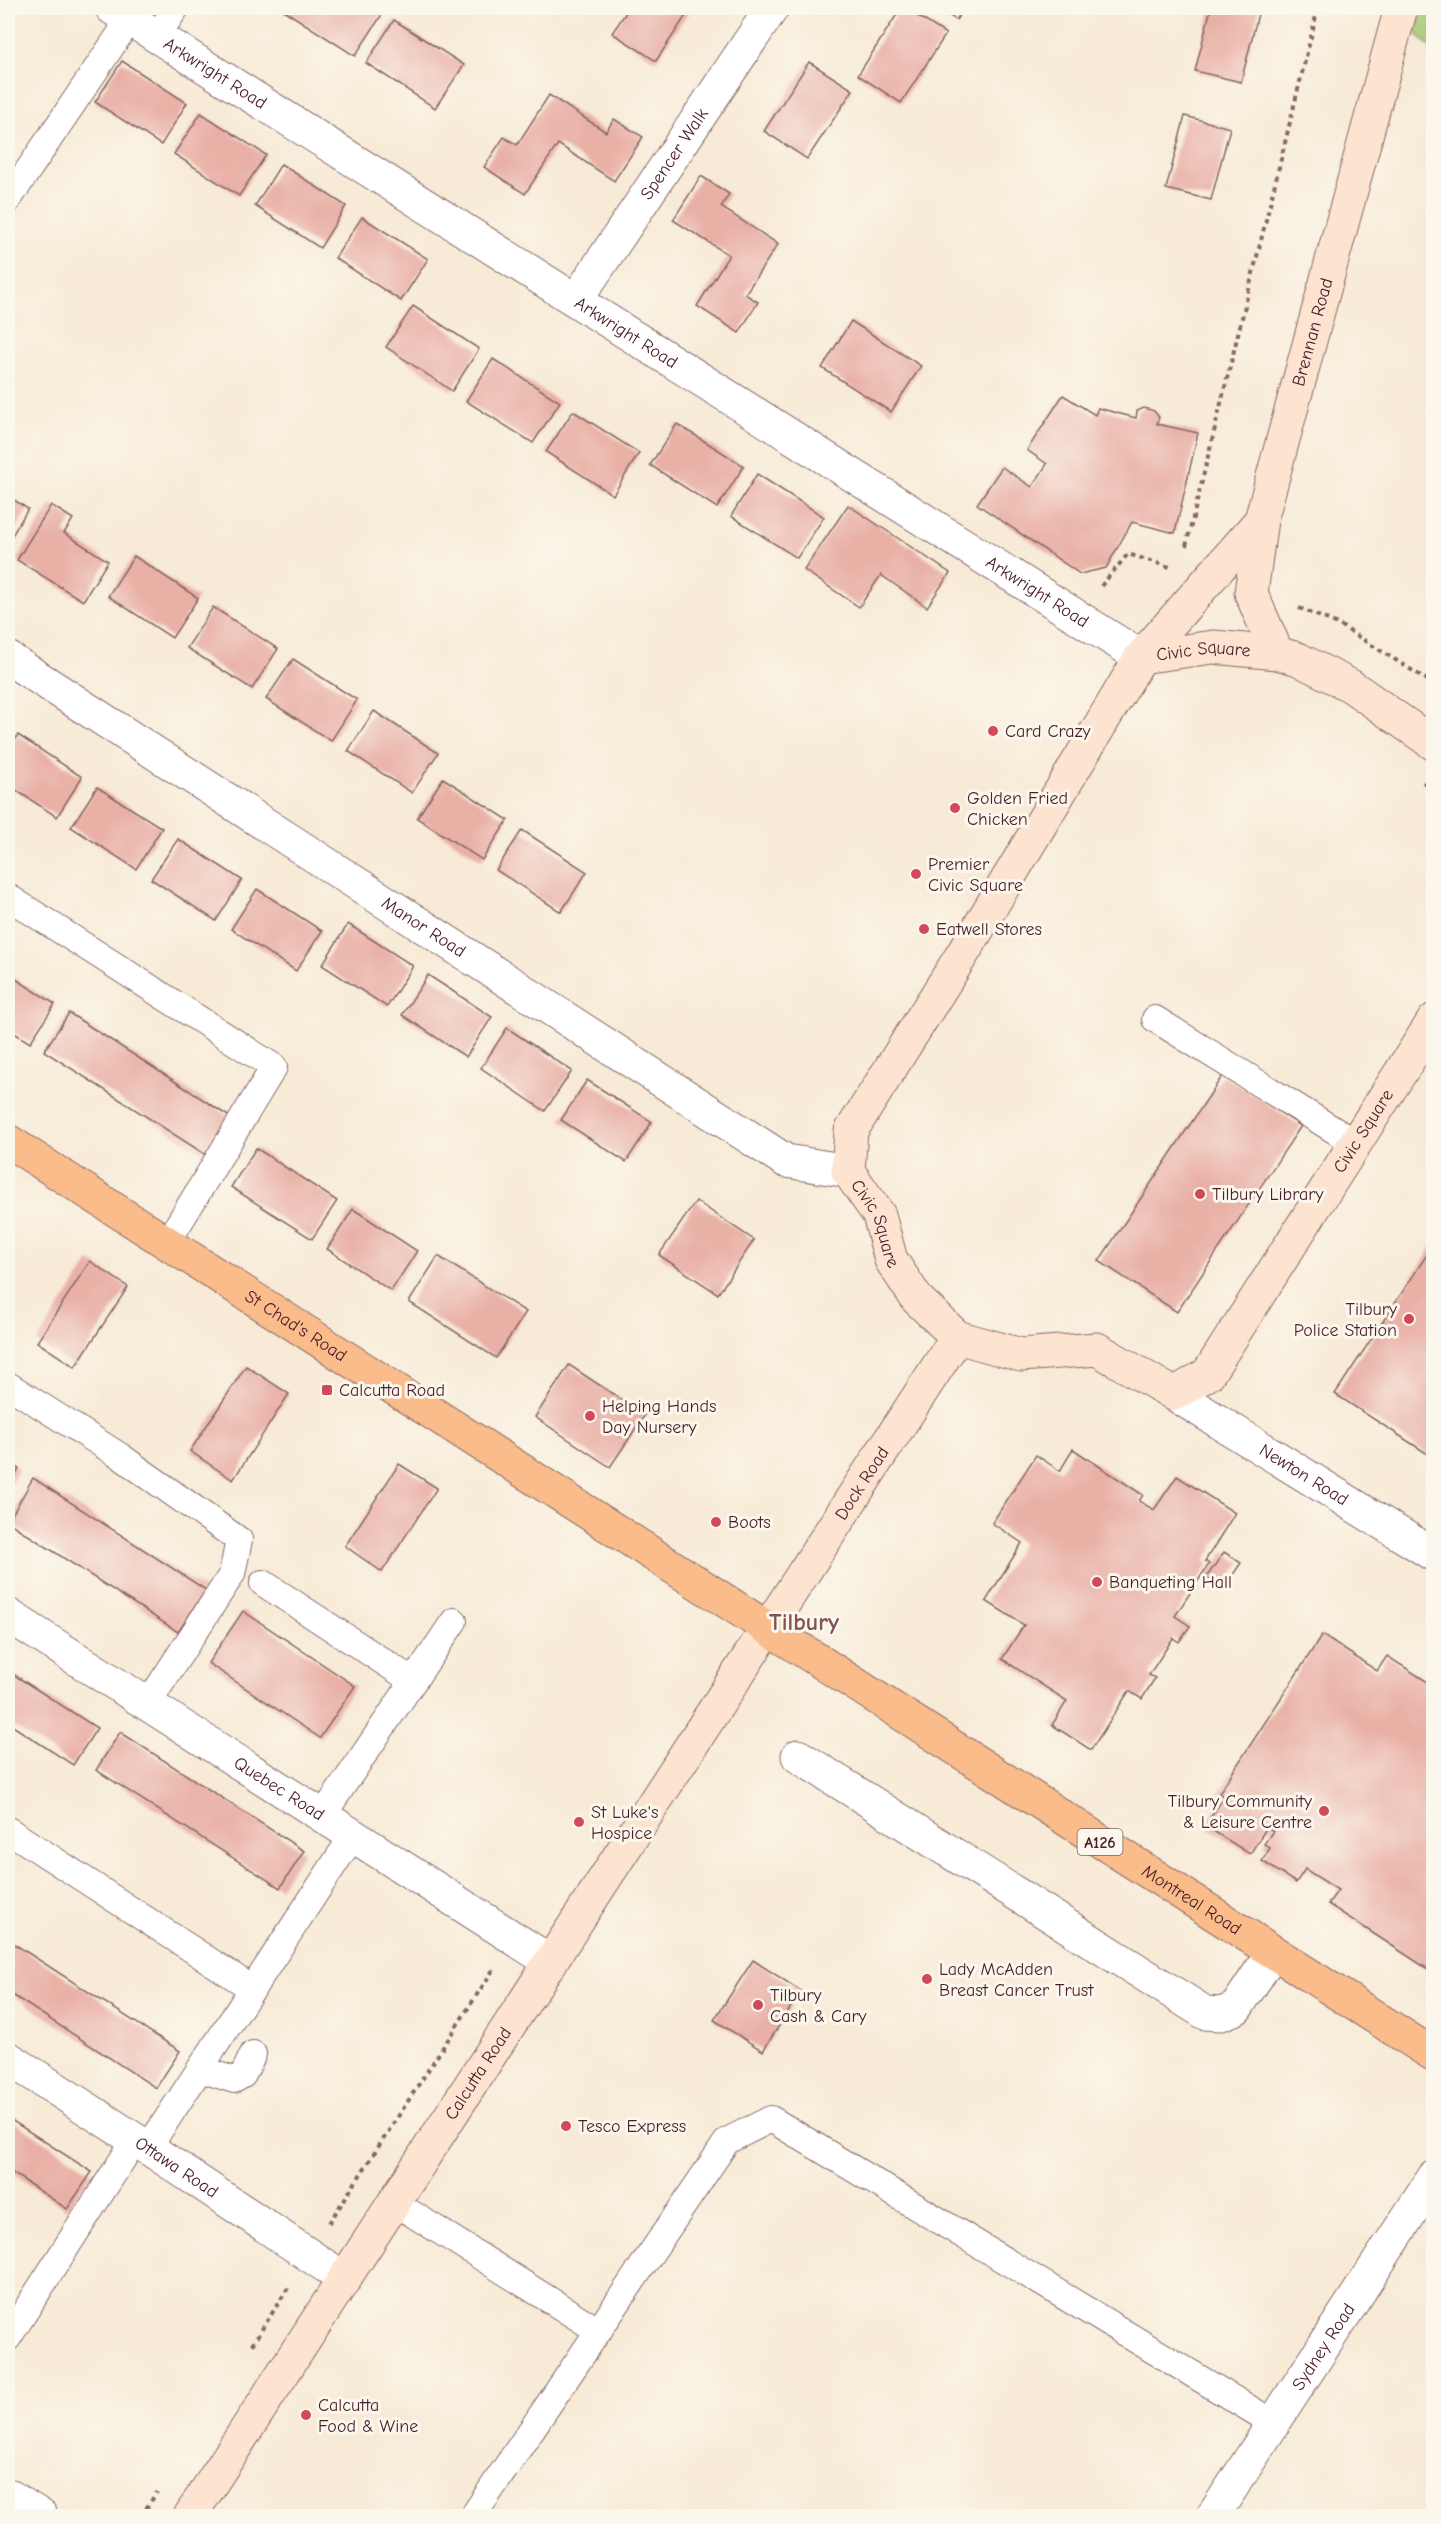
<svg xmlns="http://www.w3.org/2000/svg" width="1441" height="2524" viewBox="0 0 1441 2524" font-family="'Comic Neue',sans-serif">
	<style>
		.green { fill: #a6ca74; stroke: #787450; stroke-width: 1.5 }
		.building { fill: #e9b0a6 }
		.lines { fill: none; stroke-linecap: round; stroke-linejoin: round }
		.lane-casing { stroke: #876667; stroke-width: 28 }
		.street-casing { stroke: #876667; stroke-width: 35 }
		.secondary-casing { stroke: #876667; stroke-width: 35 }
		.primary-casing { stroke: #876667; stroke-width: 35 }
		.path { stroke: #876667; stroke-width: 4; stroke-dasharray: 4.5 4.5; stroke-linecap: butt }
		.lane { stroke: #fff; stroke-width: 26 }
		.street { stroke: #fff; stroke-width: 33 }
		.secondary { stroke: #fde4d0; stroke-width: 33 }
		.primary { stroke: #f9bc8a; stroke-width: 33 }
		.poi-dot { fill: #d1495b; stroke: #fbf7ec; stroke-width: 2 }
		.labels { text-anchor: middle; stroke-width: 6; stroke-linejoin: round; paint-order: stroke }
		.shield { fill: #fbf7ec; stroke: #7f6065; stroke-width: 1.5 }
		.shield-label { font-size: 16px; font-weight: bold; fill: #4a1f2b }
		.street-label { font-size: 18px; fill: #4a1f2b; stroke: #fbf7ec }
		.poi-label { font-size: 18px; fill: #4a1f2b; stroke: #fbf7ec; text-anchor: start }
		.district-label { font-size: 24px; font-weight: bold; fill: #825256; stroke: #fbf7ec }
	</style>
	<rect width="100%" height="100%" fill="#fbf7ec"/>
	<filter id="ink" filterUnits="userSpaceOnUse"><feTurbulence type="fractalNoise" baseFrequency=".0167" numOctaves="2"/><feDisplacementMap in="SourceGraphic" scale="12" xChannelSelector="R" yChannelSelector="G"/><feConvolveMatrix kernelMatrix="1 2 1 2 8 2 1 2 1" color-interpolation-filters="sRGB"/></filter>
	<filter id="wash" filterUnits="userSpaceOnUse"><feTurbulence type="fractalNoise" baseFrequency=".008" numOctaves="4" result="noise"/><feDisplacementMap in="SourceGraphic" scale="24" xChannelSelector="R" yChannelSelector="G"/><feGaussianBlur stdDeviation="1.35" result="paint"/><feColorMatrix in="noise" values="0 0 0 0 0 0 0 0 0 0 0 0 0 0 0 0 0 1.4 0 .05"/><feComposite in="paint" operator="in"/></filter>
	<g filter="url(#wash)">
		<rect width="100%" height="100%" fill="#f7ead6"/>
		<path class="green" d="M1423 8H1433V50L1416 33Z"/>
		<g id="blocks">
			<g class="building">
				<path d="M280 8H374L383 13 355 56Z"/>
				<path d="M629 8H691L656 61 612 33Z"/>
				<path d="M901 8H905L946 34 901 103 858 75Z"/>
				<path d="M937 8H964L956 20Z"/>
				<path d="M1211 8 1259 10 1241 82 1195 71Z"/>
				<path d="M394 20 464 65 435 108 366 63Z"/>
				<path d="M122 61 187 103 161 145 95 102Z"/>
				<path d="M809 62 853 90 807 159 764 131Z"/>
				<path d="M549 95 606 132 614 119 643 137 614 181 558 144 525 194 484 167 504 137 517 145Z"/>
				<path d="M201 113 266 155 239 196 174 154Z"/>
				<path d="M1185 116 1230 128 1211 200 1166 189Z"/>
				<path d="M281 164 346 206 320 248 255 206Z"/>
				<path d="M701 176 729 194 721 207 778 244 745 294 758 302 739 333 697 306 729 255 673 220Z"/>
				<path d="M362 217 428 259 401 301 335 258Z"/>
				<path d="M413 306 479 349 452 391 386 347Z"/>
				<path d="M851 321 921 366 891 412 822 368Z"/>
				<path d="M493 359 560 402 533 443 466 401Z"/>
				<path d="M1063 395 1095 415 1098 408 1136 418 1137 411 1144 408 1154 411 1159 417 1157 424 1198 433 1175 533 1132 522 1106 568 1080 574 977 504 1002 467 1032 487 1047 464 1027 450Z"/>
				<path d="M573 411 639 453 613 495 546 452Z"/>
				<path d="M677 424 744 466 717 508 650 465Z"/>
				<path d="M757 474 824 517 797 558 731 516Z"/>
				<path d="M8 496 28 509 8 542Z"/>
				<path d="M51 505 73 519 64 533 108 561 83 601 17 560Z"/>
				<path d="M848 505 950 573 927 607 881 575 859 607 804 570Z"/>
				<path d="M134 556 198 598 172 638 108 596Z"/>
				<path d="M213 607 278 649 252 689 187 648Z"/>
				<path d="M293 659 357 700 331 741 266 699Z"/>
				<path d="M374 711 438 753 412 793 348 751Z"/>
				<path d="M18 735 82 777 57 817 8 785V750Z"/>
				<path d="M443 778 508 820 482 860 417 818Z"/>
				<path d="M97 787 162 828 136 869 71 827Z"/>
				<path d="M522 830 587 872 561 912 496 870Z"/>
				<path d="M178 839 242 880 216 921 151 879Z"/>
				<path d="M257 889 322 931 296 971 231 929Z"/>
				<path d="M348 924 413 966 387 1007 322 965Z"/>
				<path d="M8 974 55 1004 30 1043 8 1029Z"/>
				<path d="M428 975 492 1017 466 1057 402 1015Z"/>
				<path d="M69 1013 230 1117 206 1155 44 1051Z"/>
				<path d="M507 1028 572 1071 545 1111 481 1068Z"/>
				<path d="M1223 1075 1301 1126 1177 1312 1099 1261Z"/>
				<path d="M587 1080 652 1122 626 1162 561 1120Z"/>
				<path d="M256 1148 337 1201 312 1239 231 1187Z"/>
				<path d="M696 1201 754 1240 718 1294 659 1255Z"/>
				<path d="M353 1209 417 1251 391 1291 327 1249Z"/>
				<path d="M1434 1244V1458L1335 1394Z"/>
				<path d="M438 1256 526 1312 496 1358 409 1302Z"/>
				<path d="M90 1261 128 1287 75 1367 37 1342Z"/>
				<path d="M569 1365 645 1415 610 1467 535 1417Z"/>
				<path d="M246 1366 289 1394 233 1480 190 1451Z"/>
				<path d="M1073 1449 1143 1495 1139 1501 1154 1510 1177 1476 1235 1513 1205 1561 1209 1564 1175 1616 1190 1626 1179 1642 1173 1638 1149 1675 1155 1678 1142 1699 1129 1691 1091 1750 1052 1725 1067 1701 1002 1659 1024 1625 986 1601 1022 1543 992 1523 1036 1455 1060 1471Z"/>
				<path d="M8 1462 19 1469 8 1487Z"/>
				<path d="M399 1464 437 1488 382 1572 345 1546Z"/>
				<path d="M33 1478 206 1590 178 1632 8 1522Z"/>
				<path d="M1224 1552 1241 1563 1223 1589 1206 1578Z"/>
				<path d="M243 1611 355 1686 320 1738 208 1663Z"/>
				<path d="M1322 1635 1377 1671 1387 1656 1434 1686V1973L1328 1904 1338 1890 1305 1869 1296 1883 1262 1861 1270 1848 1264 1844 1273 1831 1267 1827 1250 1854 1205 1826 1224 1797 1219 1793Z"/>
				<path d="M8 1671 97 1728 73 1765 8 1723Z"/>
				<path d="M120 1732 304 1851 280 1888 96 1770Z"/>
				<path d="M8 1940 180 2051 156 2088 8 1992Z"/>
				<path d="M753 1960 801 1991 763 2051 714 2020Z"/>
				<path d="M8 2118 92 2172 67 2209 8 2170Z"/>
			</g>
		</g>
	</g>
	<g filter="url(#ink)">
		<use href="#blocks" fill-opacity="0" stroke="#876667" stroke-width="1.5"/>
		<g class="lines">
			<defs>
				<g id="lane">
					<path d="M157 36 176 8"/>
					<path d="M8 200 130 19"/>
					<path d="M8 897 274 1067 167 1243"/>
					<path d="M1155 1019 1355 1143"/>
					<path d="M8 1385 120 1456 239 1540 232 1574 147 1705"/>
					<path d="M263 1583 413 1681"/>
					<path d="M323 1815 454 1621"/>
					<path d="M8 1830 253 1989"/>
					<path d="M200 2069 234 2080 243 2075 253 2054"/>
					<path d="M148 2148 354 1834"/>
					<path d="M395 2203 599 2331"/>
					<path d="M8 2338 135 2140"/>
					<path d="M473 2516 727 2141 771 2119 1275 2424"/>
				</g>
				<g id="street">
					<path id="s1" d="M112 8 1141 657"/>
					<path id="s2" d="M576 300 772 8"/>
					<path id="s3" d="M8 658 786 1161 848 1171"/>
					<path id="s4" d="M1174 1394 1434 1555"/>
					<path id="s5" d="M8 1615 551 1962"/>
					<path d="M798 1756 1205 2013 1221 2014 1236 2008 1273 1952"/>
					<path id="s6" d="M8 2058 148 2148 345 2279"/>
					<path d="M8 2495 41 2516"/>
					<path id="s7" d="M1213 2516 1434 2177"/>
				</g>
				<g id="secondary">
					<path id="s8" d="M1261 520 1141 657 970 942 851 1131 848 1171 879 1215 891 1260 917 1299 957 1337 1021 1355 1097 1349 1174 1394 1208 1374 1434 1020"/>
					<path id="s9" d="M1277 653 1251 593 1261 520 1401 8"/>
					<path id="s10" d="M1141 657 1213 647 1277 653 1298 659 1351 686 1434 744"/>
					<path id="s11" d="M190 2516 957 1337"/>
				</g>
				<g id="primary">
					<path id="s12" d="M8 1141 1434 2055"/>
				</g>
			</defs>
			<use href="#lane" class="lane-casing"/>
			<use href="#street" class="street-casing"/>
			<use href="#secondary" class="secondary-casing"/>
			<use href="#primary" class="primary-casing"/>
			<g class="path">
				<path d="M1186 546 1318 8"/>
				<path d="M1101 586 1128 554 1170 567"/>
				<path d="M1299 608 1338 624 1434 684"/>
				<path d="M1423 782 1434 790"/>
				<path d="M329 2223 493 1970"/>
				<path d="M252 2345 288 2288"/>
				<path d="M141 2516 157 2492"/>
			</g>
			<use href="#lane" class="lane"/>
			<use href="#street" class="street"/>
			<use href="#secondary" class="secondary"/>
			<use href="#primary" class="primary"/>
		</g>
	</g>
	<g class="poi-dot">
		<circle cx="993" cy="731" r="6"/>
		<circle cx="955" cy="808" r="6"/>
		<circle cx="916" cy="874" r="6"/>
		<circle cx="924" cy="929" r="6"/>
		<circle cx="1200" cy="1194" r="6"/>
		<circle cx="1409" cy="1319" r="6"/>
		<rect x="321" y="1384" width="12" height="12" rx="3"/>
		<circle cx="590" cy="1416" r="6"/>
		<circle cx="716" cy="1522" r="6"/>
		<circle cx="1097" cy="1582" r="6"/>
		<circle cx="1324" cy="1811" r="6"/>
		<circle cx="579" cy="1822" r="6"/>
		<circle cx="927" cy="1979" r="6"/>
		<circle cx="758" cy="2005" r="6"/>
		<circle cx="566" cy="2126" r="6"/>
		<circle cx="306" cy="2415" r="6"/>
	</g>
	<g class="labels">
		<rect class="shield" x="1077.5" y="1829" width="45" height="26" rx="4.5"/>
		<g class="shield-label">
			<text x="1100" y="1848">A126</text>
		</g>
		<g class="street-label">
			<text dy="6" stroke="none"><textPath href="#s1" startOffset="122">Arkwright Road</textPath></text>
			<text dy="6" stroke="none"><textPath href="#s2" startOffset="176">Spencer Walk</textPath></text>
			<text dy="6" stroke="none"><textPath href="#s9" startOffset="334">Brennan Road</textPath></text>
			<text dy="6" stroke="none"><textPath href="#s1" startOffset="608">Arkwright Road</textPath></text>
			<text dy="6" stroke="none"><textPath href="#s1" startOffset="1094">Arkwright Road</textPath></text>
			<text dy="6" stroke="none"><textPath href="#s10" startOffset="63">Civic Square</textPath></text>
			<text dy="6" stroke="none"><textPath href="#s3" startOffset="495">Manor Road</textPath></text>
			<text dy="6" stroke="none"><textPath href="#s8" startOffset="1540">Civic Square</textPath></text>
			<text dy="6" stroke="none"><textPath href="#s8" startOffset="838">Civic Square</textPath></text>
			<text dy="6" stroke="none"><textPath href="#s12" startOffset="342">St Chad's Road</textPath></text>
			<text dy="6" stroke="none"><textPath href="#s4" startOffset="153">Newton Road</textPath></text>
			<text dy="6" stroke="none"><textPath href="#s11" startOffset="1232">Dock Road</textPath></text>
			<text dy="6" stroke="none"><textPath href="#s5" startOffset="322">Quebec Road</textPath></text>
			<text dy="6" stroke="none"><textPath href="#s12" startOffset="1406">Montreal Road</textPath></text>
			<text dy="6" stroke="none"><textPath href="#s11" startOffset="528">Calcutta Road</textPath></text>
			<text dy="6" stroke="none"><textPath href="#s6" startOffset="201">Ottawa Road</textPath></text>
			<text dy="6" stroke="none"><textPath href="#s7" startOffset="202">Sydney Road</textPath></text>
		</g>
		<g class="poi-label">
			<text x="1005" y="737">Card Crazy</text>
			<text x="967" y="804">Golden Fried<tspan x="967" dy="21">Chicken</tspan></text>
			<text x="928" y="870">Premier<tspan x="928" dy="21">Civic Square</tspan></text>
			<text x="936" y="935">Eatwell Stores</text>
			<text x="1212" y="1200">Tilbury Library</text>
			<text x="1397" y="1315" text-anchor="end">Tilbury<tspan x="1397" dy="21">Police Station</tspan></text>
			<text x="339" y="1396">Calcutta Road</text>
			<text x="602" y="1412">Helping Hands<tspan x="602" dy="21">Day Nursery</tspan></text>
			<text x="728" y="1528">Boots</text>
			<text x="1109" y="1588">Banqueting Hall</text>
			<text x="1312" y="1807" text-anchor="end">Tilbury Community<tspan x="1312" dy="21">&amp; Leisure Centre</tspan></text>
			<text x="591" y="1818">St Luke's<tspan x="591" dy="21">Hospice</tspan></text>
			<text x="939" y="1975">Lady McAdden<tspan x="939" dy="21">Breast Cancer Trust</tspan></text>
			<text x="770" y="2001">Tilbury<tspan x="770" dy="21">Cash &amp; Cary</tspan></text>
			<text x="578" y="2132">Tesco Express</text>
			<text x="318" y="2411">Calcutta<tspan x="318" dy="21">Food &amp; Wine</tspan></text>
		</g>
		<g class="district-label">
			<text x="804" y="1630">Tilbury</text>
		</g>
	</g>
	<rect width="1441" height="2524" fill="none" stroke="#fbf7ec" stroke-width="30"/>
</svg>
